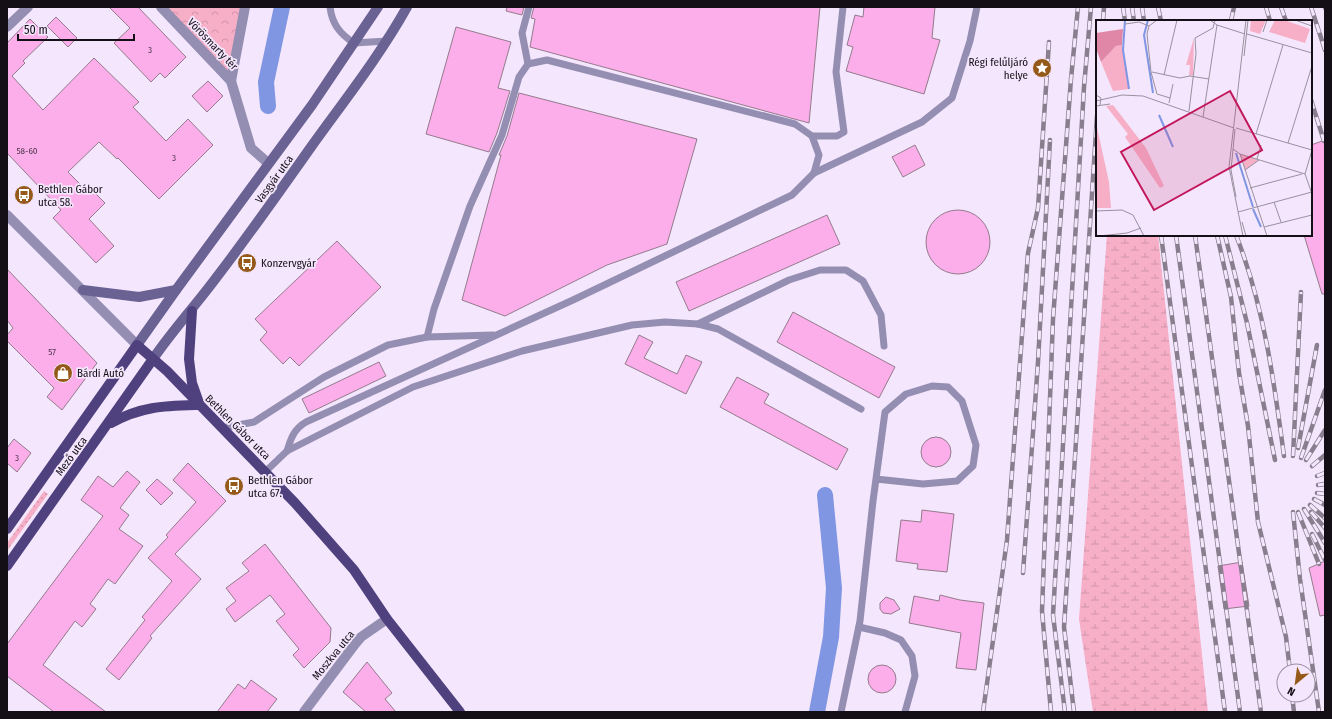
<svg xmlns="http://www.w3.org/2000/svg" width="1332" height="719" viewBox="0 0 1332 719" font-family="'Fira Sans Condensed',sans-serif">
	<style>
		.grass { fill: url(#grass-dots) }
		.wetland { fill: url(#wetland-marsh) }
		.park { fill: url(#park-crowns) }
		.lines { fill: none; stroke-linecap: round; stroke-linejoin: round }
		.canal { stroke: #8096e3; stroke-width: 16 }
		.building { fill: #fbaee9; stroke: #947b8d }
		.service { stroke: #948fb2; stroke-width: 7 }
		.minor { stroke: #948fb2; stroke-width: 10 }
		.tertiary { stroke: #948fb2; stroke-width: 10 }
		.secondary { stroke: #6b6294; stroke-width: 10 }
		.primary { stroke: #4f417e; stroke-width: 10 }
		.rail-casing { stroke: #887e8e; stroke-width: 4.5 }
		.rail { stroke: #f4e6fc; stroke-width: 3; stroke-dasharray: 9; stroke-linecap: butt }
		.labels { text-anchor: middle; stroke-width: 3.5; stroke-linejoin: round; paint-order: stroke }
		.number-label { font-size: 9px; fill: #4e364c }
		.street-label { font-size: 11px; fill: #140e17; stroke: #f4e6fc }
		.poi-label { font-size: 11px; fill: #140e17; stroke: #f4e6fc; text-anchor: start }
		.inset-river { fill: none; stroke: #8096e3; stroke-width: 2 }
		.inset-road { fill: none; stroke: #9a90a0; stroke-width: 1 }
		.view { fill: #c2185b; fill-opacity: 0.15; stroke: #c2185b; stroke-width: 2 }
		.inset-edge { fill: none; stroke: #140e17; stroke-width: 2 }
	</style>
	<defs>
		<pattern id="grass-dots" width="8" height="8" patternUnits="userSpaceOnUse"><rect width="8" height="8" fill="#f6afc7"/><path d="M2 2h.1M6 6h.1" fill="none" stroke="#d295aa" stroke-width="1.8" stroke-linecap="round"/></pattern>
		<pattern id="wetland-marsh" width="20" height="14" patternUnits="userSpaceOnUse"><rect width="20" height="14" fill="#f6afc7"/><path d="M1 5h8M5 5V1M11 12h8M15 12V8" fill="none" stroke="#d295aa"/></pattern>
		<pattern id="park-crowns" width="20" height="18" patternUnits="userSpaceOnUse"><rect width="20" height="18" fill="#f6afc7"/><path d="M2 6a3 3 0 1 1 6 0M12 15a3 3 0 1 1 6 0" fill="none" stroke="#d295aa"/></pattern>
	</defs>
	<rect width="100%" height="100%" fill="#f4e6fc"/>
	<path class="grass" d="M44 491 48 494 7 551V543Z"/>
	<path class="wetland" d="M1107 235H1158L1208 712H1093L1079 619Z"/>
	<path class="park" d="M161 7H245L231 81Z"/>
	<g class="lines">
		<g class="canal">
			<path d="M268 106 266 82 282 7"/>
			<path d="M817 712 831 637 834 588 825 495"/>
		</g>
	</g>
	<g class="building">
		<path d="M109 7H138L186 57 165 78 160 73 151 82 114 43 130 28Z"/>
		<path d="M507 7H524L522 15 506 11Z"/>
		<path d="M534 7H820L809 123 530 47 535 19 531 18Z"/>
		<path d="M864 7H935L932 38 940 40 924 94 846 71 853 47 847 45 855 15 863 17Z"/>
		<path d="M56 17 77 38 68 47 47 26Z"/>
		<path d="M30 19 48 37 23 61 25 63 12 76 43 110 94 58 139 102 133 107 166 141 188 119 213 145 159 199 118 158 117 159 99 142 68 172 88 192 91 189 105 203 89 219 114 246 96 263 53 218 61 210 7 153V43Z"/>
		<path d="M456 27 511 42 498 88 510 91 497 133 489 152 426 134Z"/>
		<path d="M208 81 223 96 207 112 192 96Z"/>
		<path d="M519 93 697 139 667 244 607 265 505 316 462 300 501 155H499L507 136Z"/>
		<path d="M1325 140V294H1322L1304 235H1311V145Z"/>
		<path d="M915 145 925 165 903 177 892 157Z"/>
		<circle cx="958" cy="242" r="32"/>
		<path d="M827 215 840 244 689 311 676 282Z"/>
		<path d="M337 241 381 287 299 366 290 357 283 364 260 340 267 332 255 319Z"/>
		<path d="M7 269 97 363 62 410 47 397 54 388 7 341V335L13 328 7 320Z"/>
		<path d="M793 312 895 367 879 398 777 342Z"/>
		<path d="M639 335 653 342 644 358 677 374 686 355 702 362 686 394 625 364Z"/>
		<path d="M379 362 386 376 309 413 302 399Z"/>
		<path d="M737 377 769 394 764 403 848 449 837 470 720 407Z"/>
		<circle cx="936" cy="452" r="15"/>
		<path d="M14 439 31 453 17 472 7 463V448Z"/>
		<path d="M188 463 226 501 175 554 201 579 150 636 152 638 119 680 106 669 145 620 142 617 172 581 148 558 168 537 166 535 196 502 173 480Z"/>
		<path d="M127 471 140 482 120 508 129 515 119 529 143 546 115 584 108 579 90 604 96 609 82 627 75 621 43 665 106 712H54L7 676V644L103 516 81 500 98 476 113 487Z"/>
		<path d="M157 479 173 493 161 505 146 490Z"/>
		<path d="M922 510 954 514 947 572 917 569 918 564 896 561 901 520 921 522Z"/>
		<path d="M265 544 331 628 330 642 304 668 293 655 299 649 276 621 285 614 270 595 235 622 226 609 236 601 226 588 249 571 242 563Z"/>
		<path d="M1325 561V615L1320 616 1309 568Z"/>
		<path d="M1242 562 1249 606 1224 609 1218 566Z"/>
		<path d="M940 595 960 600 984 603 976 670 956 668 961 633 909 623 914 596 939 601Z"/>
		<path d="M886 597 894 600 900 609 891 614 883 613 880 609V603Z"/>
		<path d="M367 662 392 693 385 699 396 712H366L343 692Z"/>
		<circle cx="882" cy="679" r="14"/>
		<path d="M251 680 277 699 267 712H217L238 684 245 689Z"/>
	</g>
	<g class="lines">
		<g class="service">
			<path d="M330 7C332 24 340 34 354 43L387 41"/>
			<path d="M528 64 522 33 529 7"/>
			<path d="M812 136H837L844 132 836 72 843 7"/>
			<path d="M814 173 922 122 952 98 970 41 977 7"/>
			<path d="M698 324 789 280 820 270H846L863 281 881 315 884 346"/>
			<path d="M222 428 254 422 324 377 388 345 427 337 493 335"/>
			<path d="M287 451C291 438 294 429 306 422L573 300 792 195 814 173 819 155 812 136 795 124 547 60 528 64 519 77 502 135 470 206 434 309 427 337"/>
			<path d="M265 472 287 451 413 387 522 351 632 325 665 322 698 324 718 329 861 409"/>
			<path d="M859 627 885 633 901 640 912 656 915 676 905 712"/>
			<path d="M841 712 860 621 873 501 885 412 906 394 932 386 948 387 962 401 976 445 973 466 957 481 923 484 876 479"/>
		</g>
		<g class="minor">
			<path d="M161 7 231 81 251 148 268 163"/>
			<path d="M7 27 28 7"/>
			<path d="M231 81 245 7"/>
			<path d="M304 712 355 644 361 637 387 619"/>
		</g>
		<path class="tertiary" d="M7 215 137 345"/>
		<g class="secondary">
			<path d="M83 290 139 297 176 290"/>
			<path d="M137 345 176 290 312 105 378 7"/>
			<path d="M153 359C172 331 196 305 216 278 249 235 280 191 311 147 344 101 379 57 407 7"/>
		</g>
		<g class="primary">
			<path d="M192 311 189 359 192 383 199 403"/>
			<path d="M111 423C142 406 164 406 199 405"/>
			<path d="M7 529 137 345 167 371 295 503 354 570 387 619 460 712"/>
			<path d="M7 566 153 359"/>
		</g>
		<defs>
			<g id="rail">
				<path d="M1123 7 1125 21"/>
				<path d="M1132 7 1134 21"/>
				<path d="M1142 7 1144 21"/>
				<path d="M1158 7 1161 21"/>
				<path d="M1266 7 1270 21"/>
				<path d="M1281 7 1286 21"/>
				<path d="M1311 7 1325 50"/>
				<path d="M1325 7V8"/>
				<path d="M1103 21 1104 7"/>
				<path d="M1231 21 1234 7"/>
				<path d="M1311 100 1324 141"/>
				<path d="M1161 235 1225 712"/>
				<path d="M1176 235 1240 712"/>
				<path d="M1195 235 1261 712"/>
				<path d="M1217 235 1231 297 1239 373 1248 426 1258 522 1286 637 1290 671"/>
				<path d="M1225 235 1247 323 1275 460"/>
				<path d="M1236 235C1264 306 1274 381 1284 456"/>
				<path d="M1298 448 1317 345"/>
				<path d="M1293 456 1301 292"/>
				<path d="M1301 458 1325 390"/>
				<path d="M1306 460 1325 430"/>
				<path d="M1312 466 1325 455"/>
				<path d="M1317 476 1325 473"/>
				<path d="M1318 485 1325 484"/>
				<path d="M1317 493 1325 494"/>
				<path d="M1314 499 1325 505"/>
				<path d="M1310 505 1325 518"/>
				<path d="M1304 509 1325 543"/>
				<path d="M1293 512 1300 579 1319 712"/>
				<path d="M1298 512 1319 564"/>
				<path d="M1311 512 1325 528"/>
				<path d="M1312 534 1325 560"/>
				<path d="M1023 573 1038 362 1050 140"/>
				<path d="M1292 695 1294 712"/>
				<path d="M983 712 1007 540 1028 253 1038 208 1049 42"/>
				<path d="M1051 712 1042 611 1053 319 1071 79 1078 7"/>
				<path d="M1065 712 1053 615 1084 87 1091 7"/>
				<path d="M1074 712 1064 627 1097 116"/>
			</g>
		</defs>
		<use href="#rail" class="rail-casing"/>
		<use href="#rail" class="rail"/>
	</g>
	<defs>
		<symbol id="sight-disc" viewBox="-11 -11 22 22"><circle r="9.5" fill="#955a1a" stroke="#f4e6fc"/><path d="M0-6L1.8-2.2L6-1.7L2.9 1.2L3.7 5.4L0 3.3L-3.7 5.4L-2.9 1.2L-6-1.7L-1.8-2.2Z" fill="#fff"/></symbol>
		<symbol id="bus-disc" viewBox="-11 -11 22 22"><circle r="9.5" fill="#955a1a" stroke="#f4e6fc"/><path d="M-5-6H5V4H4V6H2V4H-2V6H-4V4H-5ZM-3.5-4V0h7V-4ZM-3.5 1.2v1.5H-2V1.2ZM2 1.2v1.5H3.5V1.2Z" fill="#fff"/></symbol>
		<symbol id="shop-disc" viewBox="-11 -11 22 22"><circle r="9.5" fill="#955a1a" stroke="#f4e6fc"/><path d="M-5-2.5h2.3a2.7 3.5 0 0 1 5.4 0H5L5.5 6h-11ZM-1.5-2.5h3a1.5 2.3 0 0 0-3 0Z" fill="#fff"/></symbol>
	</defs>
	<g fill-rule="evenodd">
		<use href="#sight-disc" x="1031" y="57" width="22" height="22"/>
		<use href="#bus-disc" x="13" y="184" width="22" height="22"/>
		<use href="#bus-disc" x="236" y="252" width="22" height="22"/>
		<use href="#shop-disc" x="52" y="362" width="22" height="22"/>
		<use href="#bus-disc" x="223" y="475" width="22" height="22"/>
	</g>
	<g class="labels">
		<g class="number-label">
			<text x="150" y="53">3</text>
			<text x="27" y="154">58-60</text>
			<text x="174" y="161">3</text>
			<text x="52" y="355">57</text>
			<text x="17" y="461">3</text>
		</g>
		<g class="street-label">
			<text transform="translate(213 44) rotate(46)" y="4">Vörösmarty tér</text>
			<text transform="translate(274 179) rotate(-54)" y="4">Vasgyár utca</text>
			<text transform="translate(238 427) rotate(45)" y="4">Bethlen Gábor utca</text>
			<text transform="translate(71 456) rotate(-54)" y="4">Mező utca</text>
			<text transform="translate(333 655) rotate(-51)" y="4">Moszkva utca</text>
		</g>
		<g class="poi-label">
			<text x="1028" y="66" text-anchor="end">Régi felűljáró<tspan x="1028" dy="13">helye</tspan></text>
			<text x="38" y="193">Bethlen Gábor<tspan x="38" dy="13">utca 58.</tspan></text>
			<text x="261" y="267">Konzervgyár</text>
			<text x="77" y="377">Bárdi Autó</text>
			<text x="248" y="484">Bethlen Gábor<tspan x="248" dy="13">utca 67.</tspan></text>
		</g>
	</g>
	<g transform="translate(1096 20)">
		<rect width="216" height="216" fill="#f4e6fc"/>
		<path d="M26 25 33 69 17 71 5 42 20 26Z" fill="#f6afc7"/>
		<path d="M27 9 26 25 20 26 5 42 0 28V13Z" fill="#e086a6"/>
		<path d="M17 85 50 128 68 166 64 168 29 117 32 114 10 86Z" fill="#f6afc7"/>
		<path d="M155 0H170L164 14 154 11ZM179 0H188L214 9 209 23 173 12ZM98 18 97 55 93 56 94 45H90ZM144 134 163 140 149 150Z" fill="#f6afc7"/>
		<path d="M0 103 13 162 15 188H0Z" fill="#f6afc7"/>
		<path class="inset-river" d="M29 0 27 30 33 69M52 0 48 15 57 73M63 95 77 127M140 133 157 187M157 189 165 207"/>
		<path class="inset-road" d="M61 0 53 6 51 14 55 52 61 74 74 78M114 0 121 5 149 14M199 0 216 6M29 4 43 2 53 6M167 12 171 0M151 14 216 33M148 36 152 0M56 52 84 58 94 56 113 59M68 55 81 0M0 75 5 78 4 85M0 81 26 75 47 76 138 108M73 83 77 64M0 86 14 84M93 91 100 34 99 18 117 8 119 0M107 97 121 5M140 108 216 130M139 109 135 150 140 177M160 114 187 25M192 123 216 46M137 129 144 134 209 154M216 130 209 154 216 174M144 134 171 216M161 139 165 125M149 150 163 140M154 168 206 154M178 182 185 202M0 191 26 190 37 195 48 216M142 192 216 172M146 202 150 216M168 207 216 195M3 216 31 213 45 208M147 216 133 147 150 0"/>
		<path class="view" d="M134 71 166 130 58 190 25 132Z"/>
		<rect width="216" height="216" class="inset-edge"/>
	</g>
	<rect width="1332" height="719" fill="none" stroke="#140e17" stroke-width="16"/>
	<g transform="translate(1296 683) rotate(209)"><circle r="19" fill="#f4e6fc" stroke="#9a90a0"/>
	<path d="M0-3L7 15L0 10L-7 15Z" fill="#955a1a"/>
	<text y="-6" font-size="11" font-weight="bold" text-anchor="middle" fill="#140e17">N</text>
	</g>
	<path d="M18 34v6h116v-6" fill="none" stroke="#140e17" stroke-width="2"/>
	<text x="24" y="34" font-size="12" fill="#140e17" stroke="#f4e6fc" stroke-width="3" paint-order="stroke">50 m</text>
</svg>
